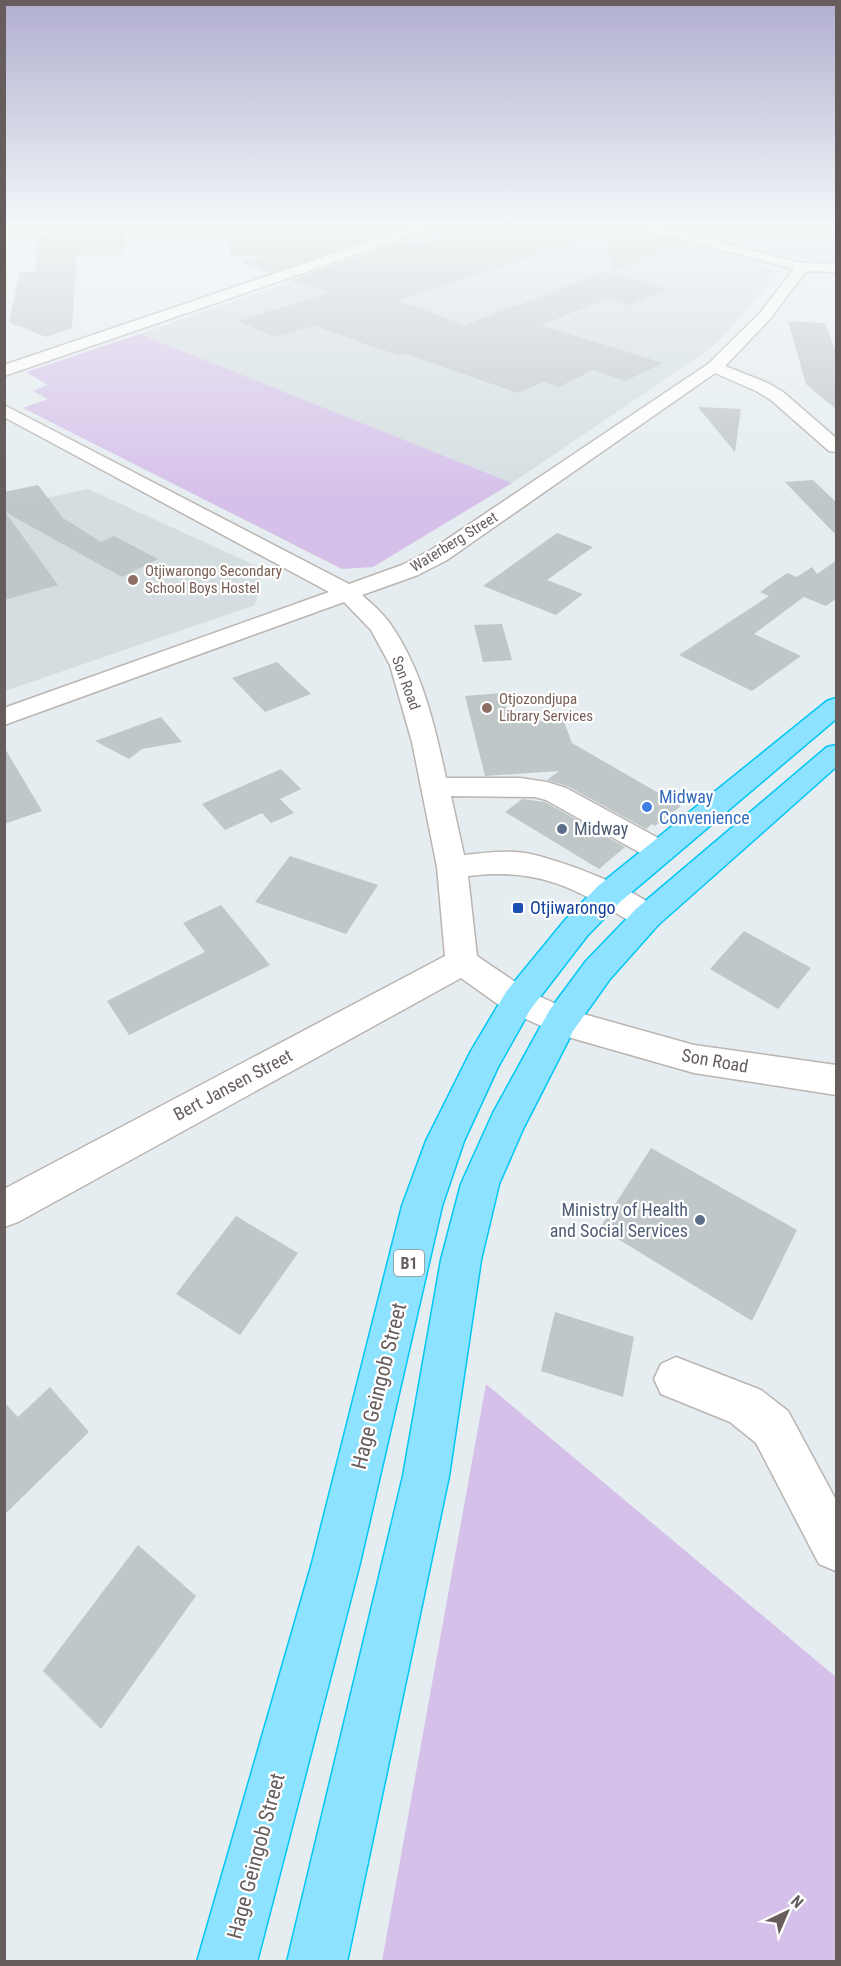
<svg xmlns="http://www.w3.org/2000/svg" width="841" height="1966" viewBox="0 0 841 1966" font-family="'Roboto Condensed',sans-serif">
	<style>
		.education { fill: #d4dde0 }
		.green { fill: #d5c0e9 }
		.building { fill: #c0c7c9 }
		.lines { fill: none; stroke-linecap: round; stroke-linejoin: round }
		.minor-casing { stroke: #bbb4b3; stroke-width: 3 }
		.highway-casing { stroke: #00c7f5; stroke-width: 3 }
		.minor { fill: #fff; fill-rule: evenodd }
		.highway { fill: #8de3ff; fill-rule: evenodd }
		.education-dot { fill: #8d6e63; stroke: #fff; stroke-width: 2 }
		.shop-dot { fill: #3f7fe0; stroke: #fff; stroke-width: 2 }
		.service-dot { fill: #5c6f8a; stroke: #fff; stroke-width: 2 }
		.transit-dot { fill: #1a4fb4; stroke: #fff; stroke-width: 2 }
		.labels { text-anchor: middle; stroke-width: 4.5; stroke-linejoin: round; paint-order: stroke }
		.far-street-label { font-size: 15px; fill: #675d5d; stroke: #fff }
		.far-education-label { font-size: 15px; fill: #785e54; stroke: #fff; text-anchor: start }
		.shield { fill: #fff; stroke: #958e8e; stroke-width: 1.5 }
		.shield-label { font-size: 16px; font-weight: bold; fill: #675d5d }
		.shop-label { font-size: 18px; fill: #366cbe; stroke: #fff; text-anchor: start }
		.service-label { font-size: 18px; fill: #4e5e75; stroke: #fff; text-anchor: start }
		.transit-label { font-size: 18px; fill: #164399; stroke: #fff; text-anchor: start }
		.street-label { font-size: 18px; fill: #675d5d; stroke: #fff }
		.near-street-label { font-size: 21px; fill: #675d5d; stroke: #fff }
	</style>
	<rect width="100%" height="100%" fill="#e5edf0"/>
	<g class="education">
		<path d="M451 226H621L760 263 777 274 719 341 704 353 512 483 140 334Z"/>
		<path d="M673 226H836V263L786 255Z"/>
		<path d="M88 489 263 569 255 605 5 691 4 507Z"/>
	</g>
	<g class="green">
		<path d="M140 334 512 483 373 567 342 569 23 408 48 399 33 391 48 385 26 372Z"/>
		<path d="M486 1384 836 1677V1961H382Z"/>
	</g>
	<g class="building">
		<path d="M256 226H366V232L380 236 270 273 242 262 263 256H231L224 228Z"/>
		<path d="M483 226H555L593 236 398 301 465 325 607 271 666 289 628 305 607 299 541 325 663 363 625 381 593 370 559 387 544 382 518 393 406 354 400 356 314 326 275 337 238 321 328 293 291 280 401 242 418 246Z"/>
		<path d="M610 226H636L639 231 686 243 614 270 607 251Z"/>
		<path d="M668 226H725L726 228 706 236Z"/>
		<path d="M122 229 126 245 119 255H77L72 328 46 337 9 322 20 272H36V235Z"/>
		<path d="M788 321 825 323 837 355V410L806 384Z"/>
		<path d="M698 407 741 409 735 452Z"/>
		<path d="M813 480 837 503V536L785 482Z"/>
		<path d="M38 485 63 518 101 542 114 536 158 559 122 577 5 512 58 585 4 600V492Z"/>
		<path d="M557 533 593 547 547 580 583 594 556 615 483 586Z"/>
		<path d="M837 560V598L826 606 804 597 754 634 801 656 752 691 679 655 769 596 760 592 787 573 797 577 812 567 817 574Z"/>
		<path d="M502 624 512 660 483 662 474 625Z"/>
		<path d="M277 662 311 694 265 712 232 678Z"/>
		<path d="M502 693 511 723 563 719 572 743 681 806 655 826 652 824 646 829 567 786 547 780 559 771 485 776 465 696Z"/>
		<path d="M161 717 182 742 142 749 129 759 95 741Z"/>
		<path d="M4 747 42 811 4 824Z"/>
		<path d="M281 769 301 789 280 799 294 813 271 823 262 813 225 830 202 804Z"/>
		<path d="M522 799 545 802 625 847 599 869 505 812Z"/>
		<path d="M290 856 378 885 346 934 255 902Z"/>
		<path d="M221 905 270 965 129 1035 107 1001 205 952 183 923Z"/>
		<path d="M744 931 811 968 778 1009 710 969Z"/>
		<path d="M651 1148 797 1230 752 1321 600 1228Z"/>
		<path d="M236 1216 298 1253 240 1335 176 1294Z"/>
		<path d="M555 1312 634 1337 623 1397 541 1371Z"/>
		<path d="M50 1387 89 1432 4 1515V1402L18 1417Z"/>
		<path d="M138 1545 196 1596 101 1729 43 1671Z"/>
	</g>
	<g class="lines">
		<defs>
			<g id="minor">
				<path d="M4 226H14L4 230Z"/>
				<path d="M415 226H433L431 229 4 376V365Z"/>
				<path d="M638 226H659L802 263 836 264V272L806 271 770 319 725 366 768 383 783 392 836 438V452L829 451 771 400 756 391 715 373 447 560 418 575 362 595C372 604 384 614 391 625 422 670 435 726 446 778H520L547 782 566 788 671 845 676 852 671 859 661 862 651 859 546 800 535 797 451 796 464 855C484 853 505 850 525 853 555 858 648 891 663 917L658 925 647 928 636 925C577 889 540 867 468 876L477 956 530 992 569 1010 694 1045 836 1065V1095L694 1073 561 1035 506 1010 461 978 18 1222 4 1227V1189L445 956 437 867 412 742 390 665 371 630 344 602 4 725V708L329 592 4 417V405L349 584 402 565 431 550 708 364 760 313 794 269 640 229Z"/>
				<path d="M676 1357 761 1390 788 1411 836 1500V1571L819 1564 756 1443 730 1422 661 1394 654 1379 661 1364Z"/>
			</g>
			<g id="highway">
				<path d="M836 698V719L620 902 587 936 530 1010 498 1067 464 1141 442 1206 360 1563 257 1962H197L312 1563 402 1206 426 1141 471 1051 506 992 565 920 598 886 827 701Z"/>
				<path d="M836 745V767L658 925 610 979 573 1031 523 1129 499 1184 481 1260 449 1476 347 1962H287L403 1476 441 1260 461 1184 493 1113 549 1011 586 961 636 909 827 747Z"/>
			</g>
		</defs>
		<use href="#minor" class="minor-casing"/>
		<use href="#highway" class="highway-casing"/>
		<use href="#minor" class="minor"/>
		<use href="#highway" class="highway"/>
	</g>
	<linearGradient id="sky" x2="0" y2="1"><stop stop-color="#b1aed0"/><stop offset="0.45" stop-color="#f3f7f8"/><stop offset="1" stop-color="#f3f7f8" stop-opacity="0"/></linearGradient>
	<rect width="841" height="501" fill="url(#sky)"/>
	<g class="education-dot">
		<circle cx="133" cy="580" r="6"/>
		<circle cx="487" cy="708" r="6"/>
	</g>
	<circle class="shop-dot" cx="647" cy="807" r="6"/>
	<g class="service-dot">
		<circle cx="562" cy="829" r="6"/>
		<circle cx="700" cy="1220" r="6"/>
	</g>
	<rect class="transit-dot" x="512" y="902" width="12" height="12" rx="3"/>
	<g class="labels">
		<g class="far-street-label">
			<text transform="translate(454 542) rotate(-32)" y="5">Waterberg Street</text>
			<text transform="translate(406 683) rotate(70)" y="5">Son Road</text>
		</g>
		<g class="far-education-label">
			<text x="145" y="576">Otjiwarongo Secondary<tspan x="145" dy="17">School Boys Hostel</tspan></text>
			<text x="499" y="704">Otjozondjupa<tspan x="499" dy="17">Library Services</tspan></text>
		</g>
		<rect class="shield" x="394" y="1250" width="30" height="26" rx="4.5"/>
		<g class="shield-label">
			<text x="409" y="1269">B1</text>
		</g>
		<g class="shop-label">
			<text x="659" y="803">Midway<tspan x="659" dy="21">Convenience</tspan></text>
		</g>
		<g class="service-label">
			<text x="574" y="835">Midway</text>
			<text x="688" y="1216" text-anchor="end">Ministry of Health<tspan x="688" dy="21">and Social Services</tspan></text>
		</g>
		<g class="transit-label">
			<text x="530" y="914">Otjiwarongo</text>
		</g>
		<g class="street-label">
			<text transform="translate(715 1061) rotate(10)" y="6">Son Road</text>
			<text transform="translate(233 1085) rotate(-28)" y="6">Bert Jansen Street</text>
		</g>
		<g class="near-street-label">
			<text transform="translate(379 1386) rotate(-76)" y="7">Hage Geingob Street</text>
			<text transform="translate(256 1856) rotate(-75)" y="7">Hage Geingob Street</text>
		</g>
	</g>
	<rect width="841" height="1966" fill="none" stroke="#675d5d" stroke-width="12"/>
	<g transform="translate(787 1912) rotate(44)" stroke="#ffffff" stroke-width="4.5" paint-order="stroke">
	<path d="M0-4.5L10 22L0 15L-10 22Z" fill="#675d5d"/>
	<text y="-9" font-size="16" font-weight="bold" text-anchor="middle" fill="#675d5d">N</text>
	</g>
</svg>
